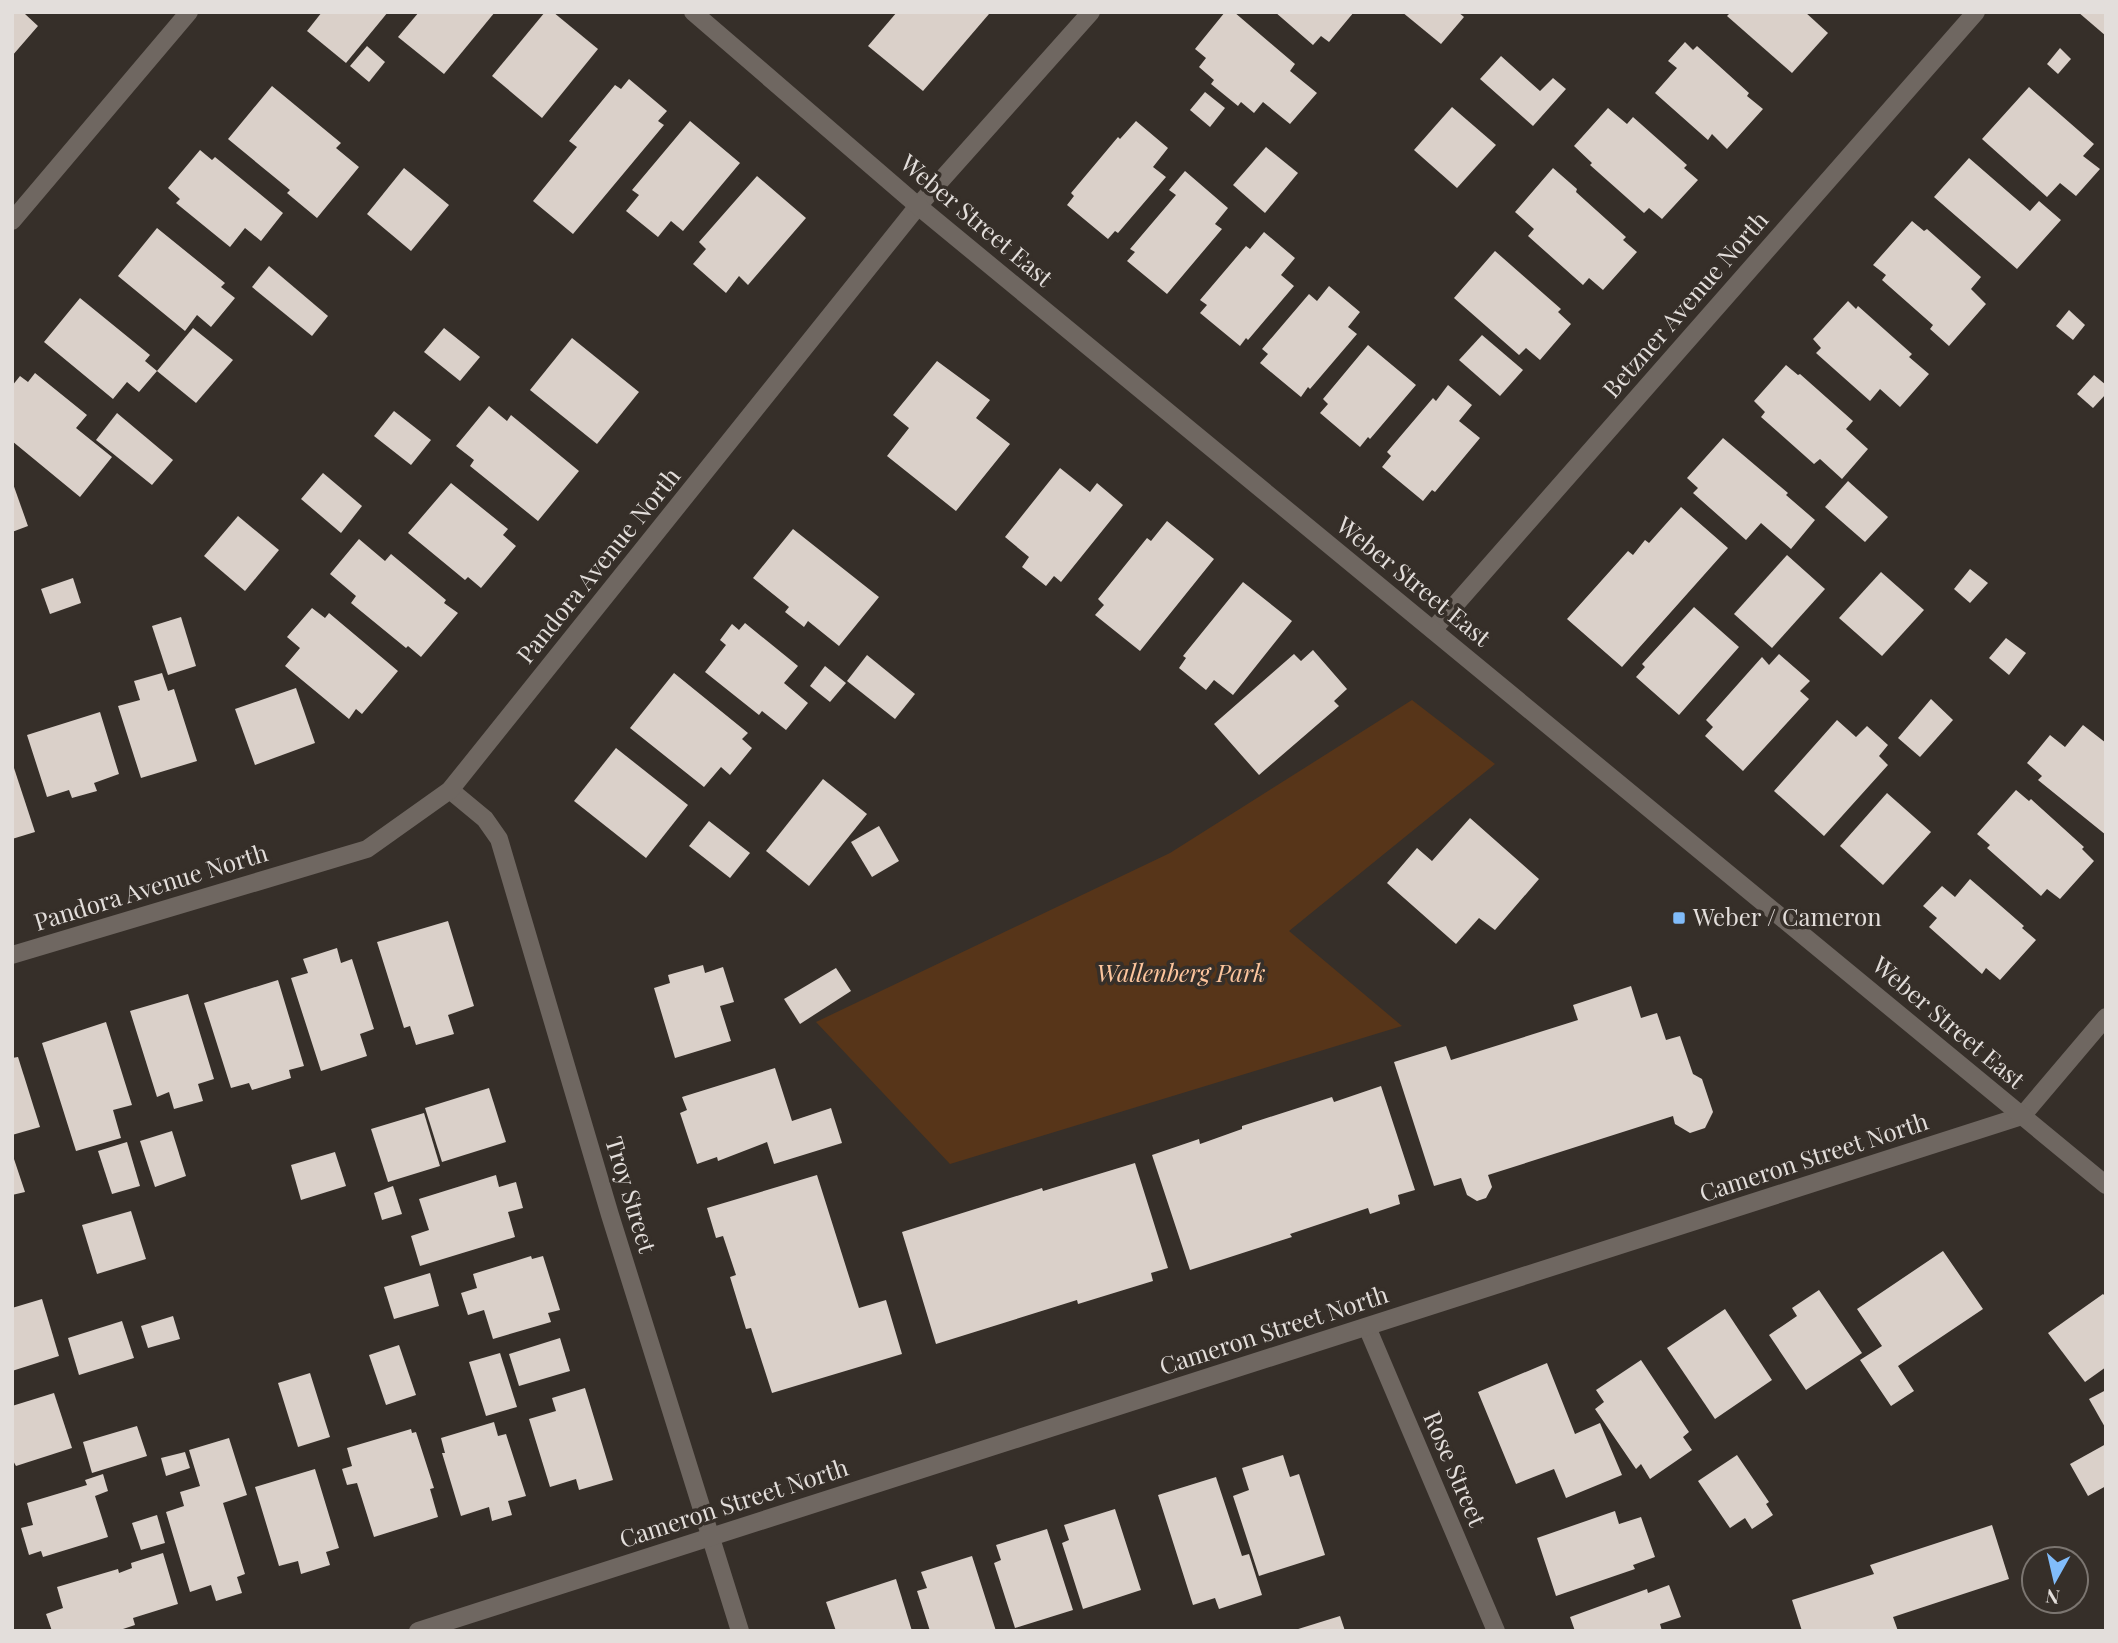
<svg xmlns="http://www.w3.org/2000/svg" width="2118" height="1643" viewBox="0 0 2118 1643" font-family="'Playfair Display',serif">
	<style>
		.green { fill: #573519 }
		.building { fill: #dad0c9 }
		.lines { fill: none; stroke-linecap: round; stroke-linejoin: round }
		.minor { stroke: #6f6761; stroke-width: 18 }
		.secondary { stroke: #6f6761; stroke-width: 18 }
		.poi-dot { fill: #81bcfa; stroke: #362f29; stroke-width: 2.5 }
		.labels { text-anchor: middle; stroke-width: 7; stroke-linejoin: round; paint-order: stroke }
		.street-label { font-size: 24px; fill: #e3dedb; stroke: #362f29 }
		.poi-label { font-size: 24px; fill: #e3dedb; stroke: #362f29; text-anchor: start }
		.park-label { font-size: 24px; font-style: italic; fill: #fdc59d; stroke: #362f29 }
	</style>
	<rect width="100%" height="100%" fill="#362f29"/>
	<path class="green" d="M1412 700 1495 764 1289 931 1402 1026 950 1164 816 1022 1170 853Z"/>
	<g class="building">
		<path d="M12 12H27L25 14 38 26 12 56Z"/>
		<path d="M322 12H388L346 63 307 31Z"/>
		<path d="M419 12H495L444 74 398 37Z"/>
		<path d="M545 12H553L598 49 542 118 492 76Z"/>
		<path d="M897 12H987L989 14 923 91 868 46Z"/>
		<path d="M1225 12H1234L1295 64 1290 71 1317 93 1290 124 1263 102 1254 113 1241 102 1238 106 1211 84 1214 80 1199 67 1206 58 1195 49Z"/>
		<path d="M1275 12H1354L1329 42 1321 36 1313 45Z"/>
		<path d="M1402 12H1458L1464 17 1441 44Z"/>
		<path d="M1731 12H1805L1828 33 1792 73 1727 16Z"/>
		<path d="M2078 12H2106V36Z"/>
		<path d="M1685 42 1693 50 1697 46 1749 93 1747 96 1763 109 1727 149 1712 134 1708 140 1655 93 1677 68 1668 61Z"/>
		<path d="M367 46 385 62 369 82 350 66Z"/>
		<path d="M2060 48 2071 59 2058 74 2047 64Z"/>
		<path d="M1501 56 1540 91 1553 78 1566 89 1533 126 1480 79Z"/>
		<path d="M629 79 667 111 658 121 664 125 573 234 533 201 577 147 569 141 615 85 621 89Z"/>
		<path d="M272 86 341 143 336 148 359 167 317 218 287 193 290 190 228 139Z"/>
		<path d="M2029 87 2094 144 2083 156 2100 169 2076 196 2060 183 2047 197 1982 139Z"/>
		<path d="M1205 92 1225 108 1210 127 1190 110Z"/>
		<path d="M1452 107 1496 145 1457 188 1414 150Z"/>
		<path d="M1608 108 1627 124 1633 117 1687 165 1684 168 1698 180 1662 219 1649 208 1644 213 1590 165 1592 163 1574 146Z"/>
		<path d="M690 121 740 163 683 231 671 221 658 237 626 211 639 195 632 190Z"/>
		<path d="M1136 121 1168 148 1153 167 1166 177 1118 233 1115 231 1108 239 1067 205 1074 196 1071 193 1118 137 1120 139Z"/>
		<path d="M1266 147 1298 173 1265 213 1233 185Z"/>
		<path d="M200 150 212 160 215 157 283 213 261 241 245 228 230 247 176 203 180 199 168 188Z"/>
		<path d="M1969 158 2030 211 2039 201 2061 220 2017 269 1934 197Z"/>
		<path d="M404 168 449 205 411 251 367 214Z"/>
		<path d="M1553 168 1577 189 1576 192 1626 237 1623 240 1637 252 1603 290 1589 278 1583 285 1528 236 1534 229 1515 212Z"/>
		<path d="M1185 171 1228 208 1215 224 1222 229 1167 294 1127 261 1135 252 1130 249 1176 195 1169 190Z"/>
		<path d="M757 176 806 218 748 285 739 276 726 293 693 264 706 249 699 242Z"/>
		<path d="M1912 221 1924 231 1927 229 1981 277 1971 289 1986 304 1949 346 1930 329 1933 325 1882 280 1886 275 1873 265Z"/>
		<path d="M157 228 225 283 221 287 235 298 211 327 197 315 185 331 118 276Z"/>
		<path d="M1264 232 1295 258 1281 275 1294 286 1248 340 1246 338 1240 346 1200 313 1207 305 1200 300 1246 246 1250 249Z"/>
		<path d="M1495 251 1561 309 1558 312 1571 324 1540 360 1526 348 1519 355 1454 298Z"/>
		<path d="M269 266 328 316 312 336 252 287Z"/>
		<path d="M1329 286 1360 312 1348 327 1357 334 1310 389 1308 387 1301 397 1260 363 1268 354 1262 349 1309 294 1317 301Z"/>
		<path d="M80 298 150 355 145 361 157 371 139 392 127 382 113 399 44 342Z"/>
		<path d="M1848 301 1856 309 1858 306 1912 354 1909 357 1929 374 1900 407 1880 389 1870 401 1816 353 1821 348 1813 339Z"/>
		<path d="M2069 310 2085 325 2073 340 2056 326Z"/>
		<path d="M193 328 233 360 196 403 157 371Z"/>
		<path d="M444 328 480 357 460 381 424 352Z"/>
		<path d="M1482 335 1523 370 1500 396 1459 360Z"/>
		<path d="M572 338 639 392 597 444 530 390Z"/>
		<path d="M1368 345 1416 385 1370 439 1368 437 1360 447 1320 413 1328 404 1323 399Z"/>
		<path d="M937 361 990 400 976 418 1010 444 956 511 887 456 909 428 893 415Z"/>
		<path d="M1786 365 1798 375 1800 374 1853 421 1846 429 1868 449 1842 479 1820 459 1814 464 1761 417 1765 412 1754 401Z"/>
		<path d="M35 373 87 415 76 428 112 457 80 497 12 441V386L20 376 28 382Z"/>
		<path d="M2094 375 2106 385V394L2093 408 2077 394Z"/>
		<path d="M1448 385 1472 405 1459 421 1480 438 1435 492 1432 490 1423 501 1382 467 1391 456 1387 452 1433 398 1436 401Z"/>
		<path d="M489 406 507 421 511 415 579 471 538 521 470 466 474 460 456 446Z"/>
		<path d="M394 411 431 440 411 465 374 436Z"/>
		<path d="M117 413 173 460 152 485 96 440Z"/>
		<path d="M1723 438 1788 493 1786 495 1815 520 1791 549 1761 523 1746 540 1693 493 1698 488 1687 478Z"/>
		<path d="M1060 468 1090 492 1097 483 1123 505 1061 582 1054 576 1046 586 1022 567 1029 557 1005 537Z"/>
		<path d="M323 473 362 506 341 533 301 499Z"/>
		<path d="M12 481 28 526 12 532Z"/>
		<path d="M1848 481 1888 517 1865 542 1825 507Z"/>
		<path d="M451 483 508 529 503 535 516 546 481 588 468 577 465 580 408 533Z"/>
		<path d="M1681 507 1728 548 1622 667 1567 619 1628 551 1633 555 1645 540 1649 543Z"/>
		<path d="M238 516 279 550 245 591 204 556Z"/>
		<path d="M1167 521 1214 559 1140 651 1095 615 1104 605 1098 599 1147 538 1151 541Z"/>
		<path d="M793 529 879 597 839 646 808 621 804 627 785 612 789 607 753 578Z"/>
		<path d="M359 539 385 561 391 554 446 600 444 603 458 613 421 657 408 646 406 648 351 603 356 596 330 574Z"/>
		<path d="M1787 555 1825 589 1772 648 1734 614Z"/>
		<path d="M1970 569 1988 583 1970 603 1954 589Z"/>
		<path d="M1881 572 1924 610 1882 656 1839 618Z"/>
		<path d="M73 578 81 603 50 614 41 589Z"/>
		<path d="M1243 582 1292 621 1233 695 1214 680 1206 690 1179 668 1186 658 1183 656Z"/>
		<path d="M1694 607 1739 647 1679 715 1636 677 1645 667 1642 664Z"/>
		<path d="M312 608 325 618 329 613 398 671 362 714 356 709 349 719 285 666 300 648 287 637Z"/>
		<path d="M181 617 196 666 168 675 152 626Z"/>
		<path d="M745 623 798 666 784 683 808 703 786 730 762 711 759 715 705 672 726 645 720 640 732 624 739 630Z"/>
		<path d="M2006 638 2026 653 2009 675 1989 658Z"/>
		<path d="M1313 650 1347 689 1334 701 1339 706 1259 775 1214 724 1294 654 1301 661Z"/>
		<path d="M1779 654 1810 681 1800 691 1809 699 1743 771 1705 736 1713 727 1706 720 1762 657 1769 665Z"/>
		<path d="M867 655 915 694 895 719 847 681Z"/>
		<path d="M825 666 846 683 830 702 810 686Z"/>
		<path d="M162 673 168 691 174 689 197 761 141 778 118 706 140 700 134 681Z"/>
		<path d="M674 673 748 733 742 739 752 748 730 775 721 767 704 787 630 728Z"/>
		<path d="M296 688 315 743 255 765 235 709Z"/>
		<path d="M1931 699 1953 720 1920 757 1898 738Z"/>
		<path d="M100 712 119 774 94 783 97 791 72 798 69 790 47 797 27 735Z"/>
		<path d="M1837 720 1856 737 1867 726 1888 745 1879 756 1888 765 1824 836 1774 791Z"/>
		<path d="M2083 725 2106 743V835L2038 780 2042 776 2027 763 2050 735 2065 747Z"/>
		<path d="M616 748 688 805 646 858 574 801Z"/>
		<path d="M12 762 35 832 12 839Z"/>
		<path d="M823 779 867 814 809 886 766 851Z"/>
		<path d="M2016 790 2029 801 2031 799 2084 847 2082 849 2094 861 2060 899 2047 889 2041 896 1987 848 1990 845 1977 834Z"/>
		<path d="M1887 793 1931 832 1883 885 1840 846Z"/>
		<path d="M1470 818 1539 879 1495 930 1479 918 1456 944 1387 883 1417 848 1432 861Z"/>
		<path d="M709 821 750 853 730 878 689 846Z"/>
		<path d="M879 826 899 861 872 877 851 842Z"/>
		<path d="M1970 879 2024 926 2022 928 2036 940 2000 980 1986 968 1982 974 1929 927 1937 918 1923 906 1942 886 1955 897Z"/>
		<path d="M448 921 474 1006 448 1015 454 1034 416 1045 410 1026 404 1028 377 942Z"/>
		<path d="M337 948 341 963 352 959 374 1029 360 1034 367 1056 321 1071 291 978 308 973 303 959Z"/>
		<path d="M703 965 705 973 723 967 734 1002 720 1006 731 1041 675 1058 654 988 670 983 668 975Z"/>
		<path d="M836 968 851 991 800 1024 784 999Z"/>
		<path d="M278 980 304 1066 289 1070 291 1078 252 1090 249 1083 231 1088 204 1003Z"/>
		<path d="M1631 986 1641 1018 1657 1013 1666 1040 1680 1036 1693 1074 1702 1079 1713 1112 1705 1128 1690 1133 1675 1124 1673 1116 1488 1175 1492 1187 1486 1198 1477 1201 1467 1195 1461 1178 1434 1186 1394 1062 1446 1046 1451 1060 1578 1020 1573 1005Z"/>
		<path d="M188 994 214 1079 198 1084 203 1101 174 1109 169 1092 157 1097 130 1011Z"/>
		<path d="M106 1022 132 1105 113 1110 121 1138 76 1151 42 1043Z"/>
		<path d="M18 1057 40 1127 12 1135V1058Z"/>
		<path d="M775 1068 792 1121 831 1108 842 1143 774 1164 767 1142 718 1161 717 1157 697 1164 680 1113 687 1110 682 1097Z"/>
		<path d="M1381 1086 1415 1190 1398 1195 1400 1204 1370 1214 1368 1208 1290 1234 1292 1237 1190 1270 1152 1155 1199 1139 1200 1144 1242 1129V1126L1332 1097 1334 1102Z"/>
		<path d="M489 1088 506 1142 442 1162 425 1108Z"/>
		<path d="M424 1113 440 1166 388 1182 371 1129Z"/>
		<path d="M172 1131 186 1176 155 1187 140 1141Z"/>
		<path d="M127 1142 140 1186 112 1194 98 1151Z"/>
		<path d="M335 1152 346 1186 301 1200 291 1165Z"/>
		<path d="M12 1153 25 1192 12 1195Z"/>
		<path d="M1135 1163 1168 1268 1151 1273 1153 1281 1078 1304 1077 1300 936 1344 902 1232 1042 1188 1043 1191Z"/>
		<path d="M496 1175 499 1187 516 1182 523 1208 508 1212 515 1237 420 1266 411 1236 429 1230 419 1199Z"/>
		<path d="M817 1175 859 1308 886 1300 902 1354 772 1393 751 1328 746 1329 730 1277 736 1275 723 1236 716 1238 707 1208Z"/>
		<path d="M393 1186 402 1214 382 1220 374 1193Z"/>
		<path d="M131 1211 146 1259 97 1274 82 1225Z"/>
		<path d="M1943 1251 1983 1309 1898 1366 1914 1391 1891 1406 1860 1360 1882 1346 1857 1309Z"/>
		<path d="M531 1256 532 1259 543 1256 560 1310 548 1313 551 1322 493 1339 484 1310 468 1315 461 1293 477 1288 473 1274Z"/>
		<path d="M430 1273 439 1306 394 1319 384 1287Z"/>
		<path d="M1819 1290 1862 1353 1806 1390 1769 1335 1797 1316 1792 1308Z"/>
		<path d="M2103 1294 2106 1297V1367L2085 1382 2048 1333Z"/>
		<path d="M42 1299 59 1356 12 1371V1308Z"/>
		<path d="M1725 1309 1772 1380 1715 1419 1667 1348Z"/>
		<path d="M173 1316 180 1339 148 1348 141 1326Z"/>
		<path d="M122 1321 134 1358 79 1375 68 1338Z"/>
		<path d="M560 1338 570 1371 519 1386 509 1354Z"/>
		<path d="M399 1345 416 1395 386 1405 369 1355Z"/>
		<path d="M500 1353 517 1407 486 1416 469 1362Z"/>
		<path d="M1641 1360 1689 1432 1683 1437 1692 1450 1650 1479 1641 1464 1636 1469 1595 1409 1604 1402 1596 1390Z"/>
		<path d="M1547 1363 1575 1434 1600 1423 1622 1475 1566 1498 1554 1469 1516 1484 1478 1392Z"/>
		<path d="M310 1373 330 1437 298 1447 278 1383Z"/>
		<path d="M585 1388 613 1480 579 1490 576 1479 550 1487 529 1419 556 1411 552 1398Z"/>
		<path d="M2106 1390V1429L2089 1399Z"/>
		<path d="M54 1393 72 1448 16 1466 12 1459V1406Z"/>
		<path d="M494 1422 498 1436 506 1434 526 1496 508 1501 512 1515 492 1521 489 1507 461 1516 442 1453H445L441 1438Z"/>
		<path d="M137 1426 147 1456 92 1473 83 1442Z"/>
		<path d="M411 1429 412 1433 416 1432 434 1488 430 1489 438 1517 374 1537 357 1483 347 1485 342 1469 352 1466 347 1448Z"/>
		<path d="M229 1438 247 1495 223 1503 245 1574 237 1577 242 1593 216 1601 211 1585 190 1592 166 1512 184 1506 180 1492 200 1486 189 1450Z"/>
		<path d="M2106 1444V1486L2088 1496 2070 1464Z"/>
		<path d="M185 1452 190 1468 166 1476 161 1458Z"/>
		<path d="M1283 1455 1290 1477 1299 1474 1325 1555 1259 1576 1233 1496 1249 1490 1242 1468Z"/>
		<path d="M1737 1455 1769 1502 1766 1504 1773 1515 1752 1529 1745 1518 1730 1528 1698 1481Z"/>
		<path d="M315 1469 339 1548 326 1552 330 1565 301 1574 298 1561 279 1566 255 1487Z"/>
		<path d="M103 1474 108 1491 95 1496 108 1537 43 1557 41 1551 29 1555 21 1528 33 1525 27 1503 87 1485 85 1480Z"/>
		<path d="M1216 1477 1242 1556 1249 1554 1262 1595 1219 1609 1215 1598 1193 1605 1158 1495Z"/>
		<path d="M1115 1509 1141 1590 1083 1609 1062 1543 1069 1540 1064 1525Z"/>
		<path d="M1615 1511 1619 1524 1641 1517 1655 1557 1633 1565 1635 1569 1556 1596 1537 1538Z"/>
		<path d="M157 1515 165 1543 141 1550 132 1523Z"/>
		<path d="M1992 1525 2009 1579 1893 1617 1898 1631H1802L1792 1600 1874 1574 1870 1565Z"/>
		<path d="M1047 1529 1073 1610 1015 1628 994 1563 1001 1560 996 1545Z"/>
		<path d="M163 1553 178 1604 133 1618 135 1625 117 1631H52L46 1614 63 1608 57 1587 118 1569 119 1573 132 1568 131 1563Z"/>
		<path d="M972 1556 996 1631H930L917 1591 927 1588 921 1572Z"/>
		<path d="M896 1579 912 1631H836L826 1602Z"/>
		<path d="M1669 1585 1681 1617 1660 1624 1662 1631H1575L1570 1617 1647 1589 1648 1593Z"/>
		<path d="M1340 1616 1345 1631H1295V1630Z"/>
	</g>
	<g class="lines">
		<g class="minor">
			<path d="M12 221 189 12"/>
			<path d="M1433 630 1976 12"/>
			<path d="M450 790 485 819 499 839 610 1215 740 1631"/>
			<path d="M12 955 367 849 450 790 918 206 1091 12"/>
			<path d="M1367 1327 1496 1631"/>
			<path d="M418 1631 2022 1116 2106 1017"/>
		</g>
		<path class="secondary" d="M693 12 918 206 2106 1185"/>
	</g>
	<rect class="poi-dot" x="1672" y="911" width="14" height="14" rx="3.5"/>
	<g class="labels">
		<g class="street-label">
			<text transform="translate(976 221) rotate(40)" y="8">Weber Street East</text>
			<text transform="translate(1686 305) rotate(-49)" y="8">Betzner Avenue North</text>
			<text transform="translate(599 566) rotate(-51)" y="8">Pandora Avenue North</text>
			<text transform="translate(1413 582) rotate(39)" y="8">Weber Street East</text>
			<text transform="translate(151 888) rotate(-17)" y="8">Pandora Avenue North</text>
			<text transform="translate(1948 1023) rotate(40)" y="8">Weber Street East</text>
			<text transform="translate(1814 1158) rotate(-18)" y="8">Cameron Street North</text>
			<text transform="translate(630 1195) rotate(73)" y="8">Troy Street</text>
			<text transform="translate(1274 1331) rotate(-18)" y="8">Cameron Street North</text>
			<text transform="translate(1454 1469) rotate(67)" y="8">Rose Street</text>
			<text transform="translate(734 1504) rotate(-18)" y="8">Cameron Street North</text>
		</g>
		<g class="poi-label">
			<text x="1693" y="926">Weber / Cameron</text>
		</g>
		<g class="park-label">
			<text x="1181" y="982">Wallenberg Park</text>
		</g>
	</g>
	<rect width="2118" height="1643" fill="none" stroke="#e3dedb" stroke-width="28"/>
	<g transform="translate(2055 1580) rotate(188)"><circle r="33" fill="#362f29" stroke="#7b7570" stroke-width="2"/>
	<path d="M0-5L12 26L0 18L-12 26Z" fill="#81bcfa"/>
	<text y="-10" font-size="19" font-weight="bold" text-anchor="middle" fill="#e3dedb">N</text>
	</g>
</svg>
